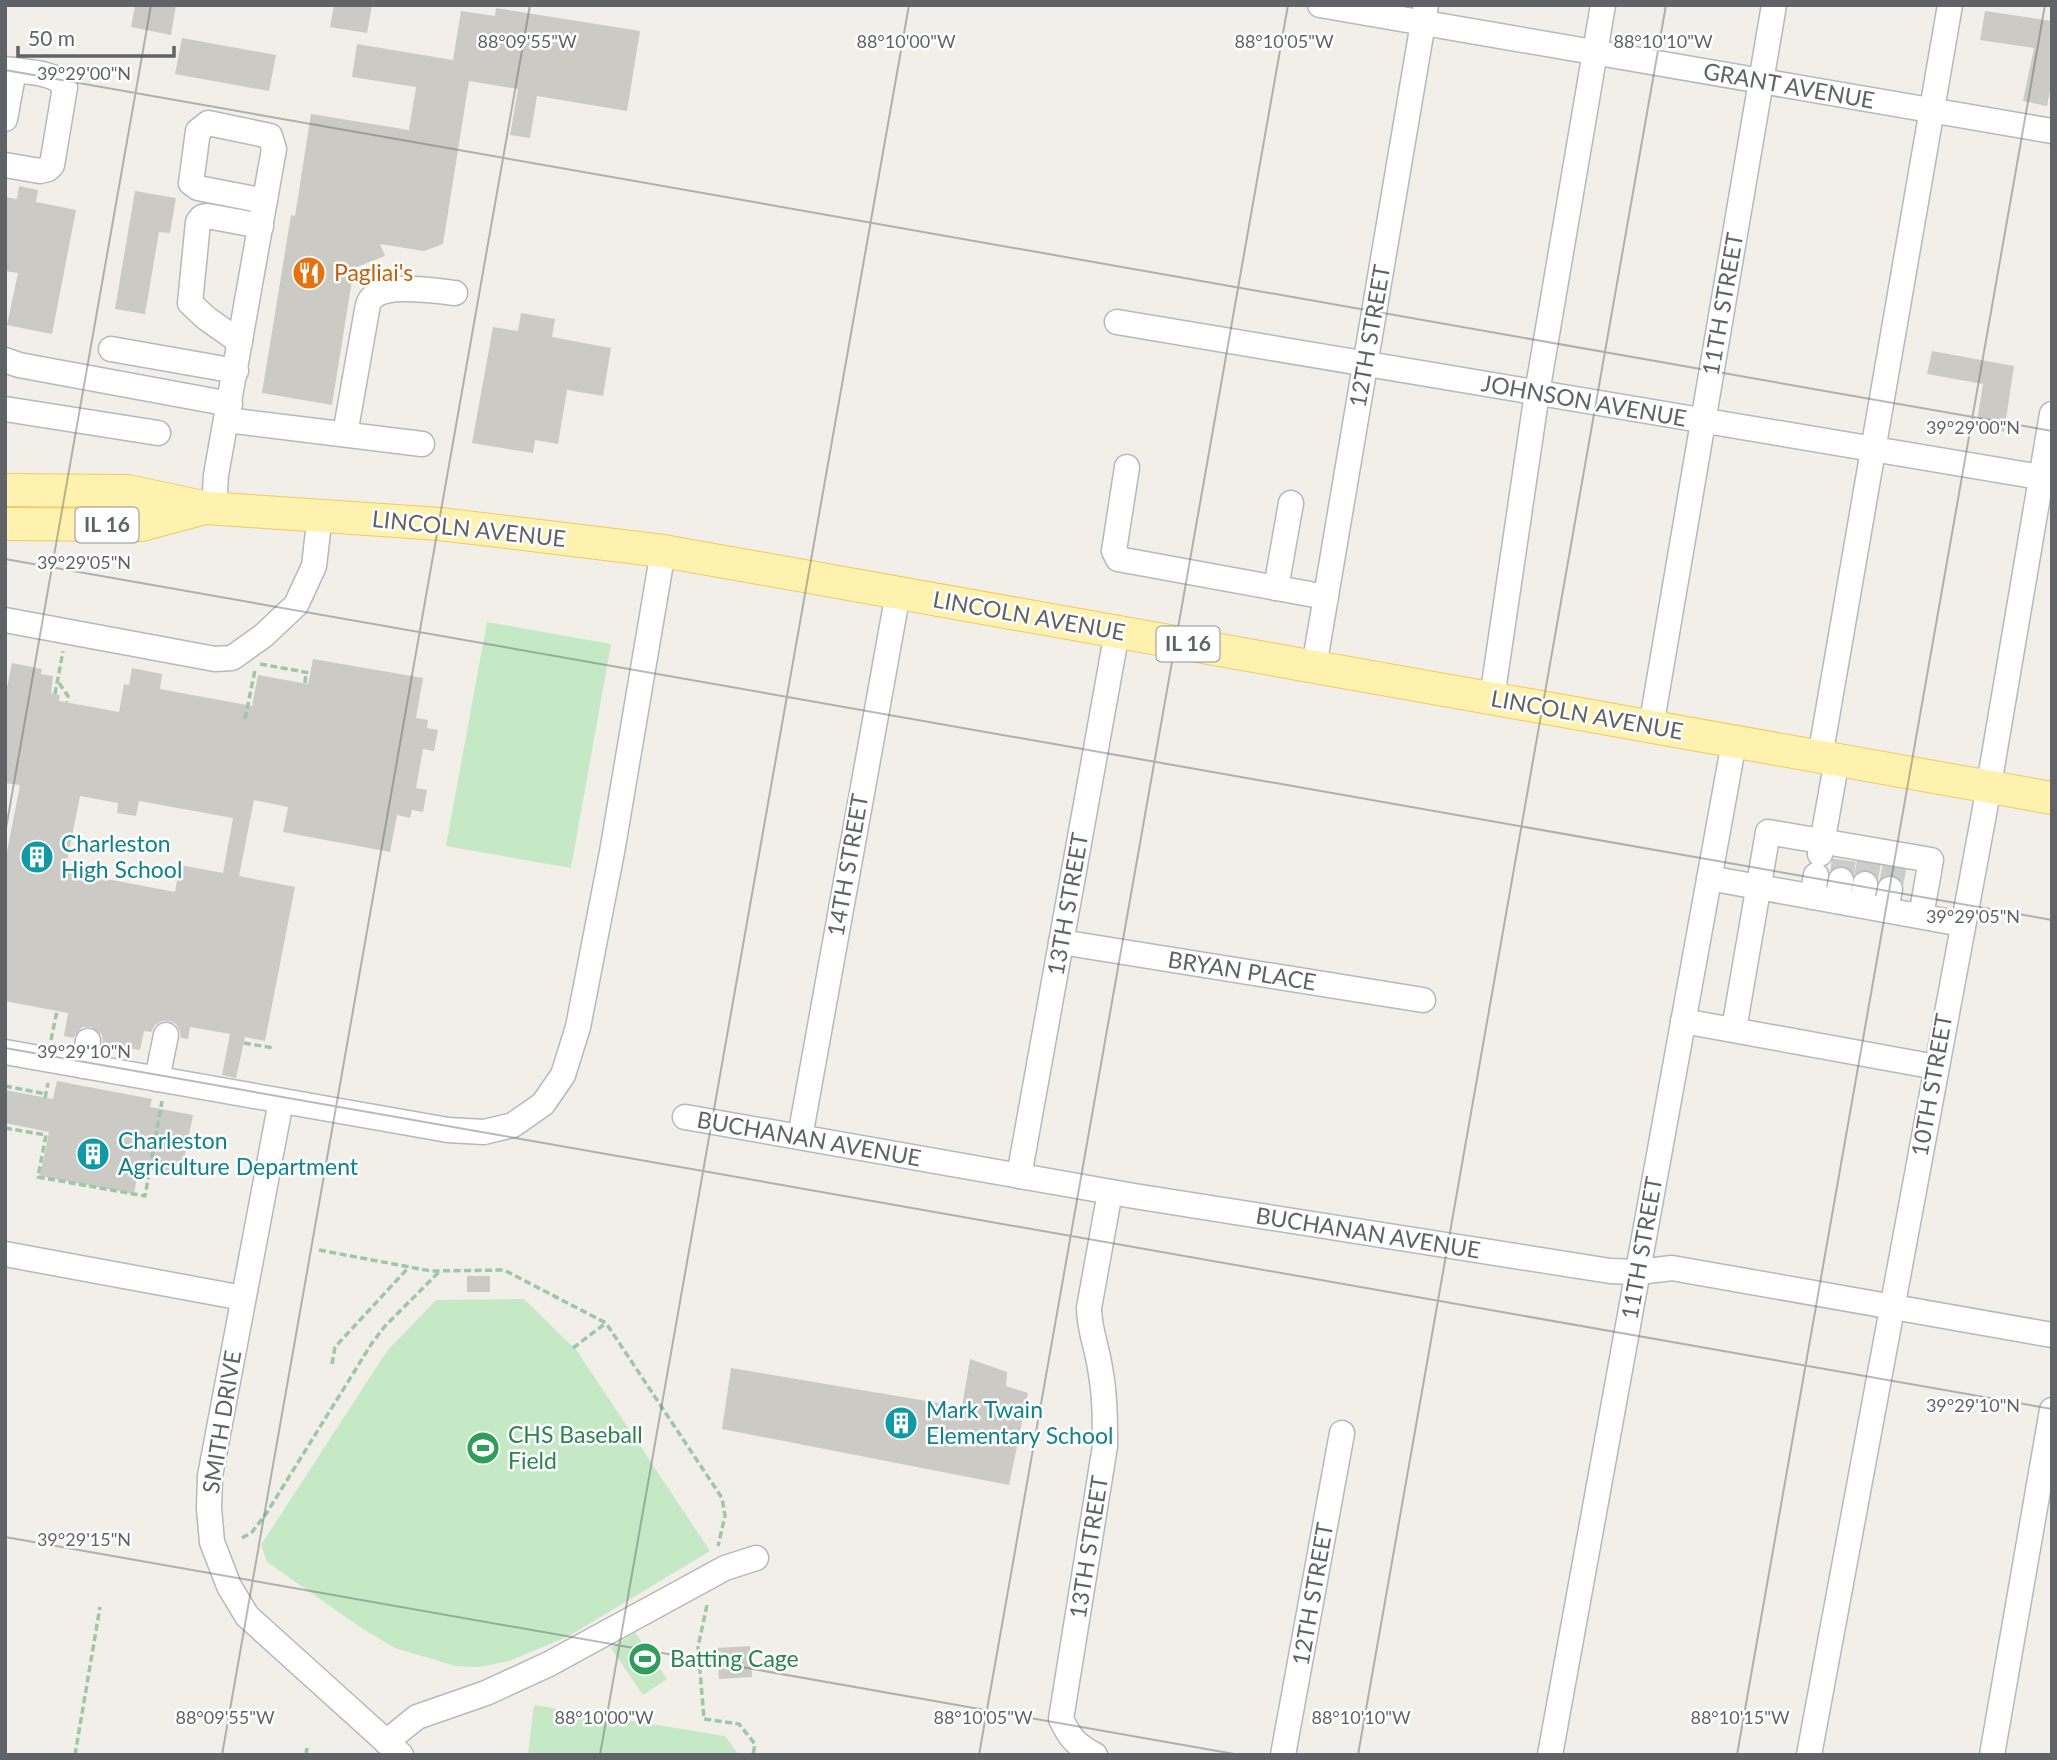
<svg xmlns="http://www.w3.org/2000/svg" width="2057" height="1760" viewBox="0 0 2057 1760" font-family="Lato,sans-serif">
	<style>
		.green { fill: #c5e8c5 }
		.building { fill: #cccac5; fill-rule: evenodd }
		.lines { fill: none; stroke-linecap: round; stroke-linejoin: round }
		.minor-tunnel { stroke: #ccccc8; stroke-width: 24; stroke-dasharray: 24 12; stroke-linecap: butt }
		.minor-casing { stroke: #b5b8bc; stroke-width: 27 }
		.major-casing { stroke: #f2c960; stroke-width: 34 }
		.path { stroke: #9cc7a9; stroke-width: 3.5; stroke-dasharray: 7 3.5; stroke-linecap: butt }
		.minor { stroke: #fff; stroke-width: 24 }
		.major { stroke: #fff2af; stroke-width: 32 }
		.ticks { fill: none; stroke: #5f6368; stroke-width: 2; stroke-opacity: 0.45 }
		.labels { text-anchor: middle; stroke-width: 5; stroke-linejoin: round; paint-order: stroke }
		.shield { fill: #fff; stroke: #8f9295; stroke-width: 2 }
		.shield-label { font-size: 21px; font-weight: bold; fill: #5f6368 }
		.street-label { font-size: 23px; fill: #5f6368; stroke: #fff }
		.food-label { font-size: 23px; fill: #c56008; stroke: #fff; text-anchor: start }
		.culture-label { font-size: 23px; fill: #0d838f; stroke: #fff; text-anchor: start }
		.leisure-label { font-size: 23px; fill: #27864d; stroke: #fff; text-anchor: start }
		.ticks-label { font-size: 18px; text-anchor: middle; fill: #5f6368; stroke: #fff; stroke-width: 5; stroke-linejoin: round; paint-order: stroke }
	</style>
	<rect width="100%" height="100%" fill="#f1efe8"/>
	<g class="green">
		<path d="M487 622 611 644 571 868 446 846Z"/>
		<path d="M524 1299 577 1351 710 1551 569 1636 509 1661 479 1667 456 1666 395 1648 363 1629 267 1562 261 1545 387 1351 436 1300Z"/>
		<path d="M635 1632 667 1679 643 1695 611 1648Z"/>
		<path d="M534 1705 725 1736 739 1755H528Z"/>
	</g>
	<g class="building">
		<path d="M135 5H176L171 35 131 27Z"/>
		<path d="M334 5H372L367 33 330 27Z"/>
		<path d="M496 8 640 31 627 111 537 96 530 138 510 135 518 89 469 81 443 244 424 251 380 244 385 256 354 268 332 405 262 393 291 215 295 216 311 114 409 130 416 87 352 77 357 44 453 60 461 11 495 16Z"/>
		<path d="M1985 11 2052 21V81L2047 106 2023 101 2034 48 1980 40Z"/>
		<path d="M182 38 276 55 269 91 175 74Z"/>
		<path d="M19 186 38 190 36 202 76 210 52 334 7 325 18 273 5 271V197L17 199Z"/>
		<path d="M135 191 176 198 170 233 159 232 145 314 115 309Z"/>
		<path d="M521 313 555 319 552 337 611 348 603 396 567 390 558 444 535 440 533 453 472 443 493 327 518 331Z"/>
		<path d="M1932 351 2014 366 2004 432 1976 427 1983 384 1927 374Z"/>
		<path d="M313 659 423 678 416 718 428 720 427 728 438 730 434 751 423 749 416 788 427 790 423 812 412 810 410 818 397 815 390 852 283 832 288 807 254 800 239 876 295 887 265 1041 245 1037 236 1078 222 1075 230 1034 190 1027 188 1039 181 1038 180 1031 176 1024 170 1021H162L155 1025 151 1032 144 1031 140 1050 103 1044 102 1035 91 1027H82L73 1038 64 1036 68 1013 5 1001V862L20 785 5 783V697L12 663 42 669 41 674 53 676 51 693 60 695 59 701 119 712 124 684 129 685 132 668 162 674 160 689 252 706 258 675 308 684ZM80 796 118 803 117 813 136 816 139 801 233 818 223 873 180 865 175 892 65 871Z"/>
		<path d="M57 1081 152 1099 150 1107 193 1115 181 1175 139 1167 134 1194 40 1176 49 1132 5 1123V1090L53 1099Z"/>
		<rect x="467" y="1276" width="23" height="16"/>
		<path d="M970 1359 1007 1372 1006 1386 1028 1393 1009 1485 722 1429 731 1368 962 1407Z"/>
		<path d="M750 1646 752 1677 719 1679 717 1648Z"/>
	</g>
	<g class="lines">
		<g class="minor-tunnel">
			<path d="M1841 880 1844 860"/>
			<path d="M1865 884 1869 862"/>
			<path d="M1890 889 1895 865"/>
		</g>
		<defs>
			<g id="minor">
				<path d="M1320 5 2052 131"/>
				<path d="M5 69C23 72 55 71 65 87L52 165 48 169 40 171 5 165"/>
				<path d="M5 119 14 70"/>
				<path d="M1117 322 2052 479"/>
				<path d="M240 342 206 318 190 303 198 222 202 217 207 216 261 226"/>
				<path d="M111 349 236 371"/>
				<path d="M5 360 19 365 230 404"/>
				<path d="M5 409 158 433"/>
				<path d="M227 420 422 444"/>
				<path d="M345 434 367 310C368 306 368 302 371 299 385 282 435 291 455 293"/>
				<path d="M1127 467 1114 551 1118 559 1326 597"/>
				<path d="M214 508 216 475 274 149 270 136 208 123 198 131 191 183 198 188 265 201"/>
				<path d="M1276 588 1291 503"/>
				<path d="M5 620 215 659 232 658 263 636 296 605 314 566 320 514"/>
				<path d="M1314 667 1426 5"/>
				<path d="M1492 698 1537 393 1603 5"/>
				<path d="M1651 727 1774 5"/>
				<path d="M1820 757 1950 5"/>
				<path d="M1820 854 1837 760"/>
				<path d="M1709 878 1962 924"/>
				<path d="M1812 897 1816 875"/>
				<path d="M1837 901 1841 880"/>
				<path d="M1861 905 1865 884"/>
				<path d="M1886 910 1890 889"/>
				<path d="M1061 942 1423 1000"/>
				<path d="M1683 1021 1936 1067"/>
				<path d="M1734 1029 1768 832 1931 860 1921 916"/>
				<path d="M5 1052 448 1130 484 1132 513 1125 543 1104 563 1075 578 1027 612 852 663 551"/>
				<path d="M84 1066 88 1041"/>
				<path d="M157 1079 166 1035"/>
				<path d="M281 1101 210 1476 209 1508 212 1542 229 1586 247 1616 401 1755"/>
				<path d="M685 1117 1134 1196 1610 1271 1639 1272 1672 1268 2052 1335"/>
				<path d="M800 1137 898 593"/>
				<path d="M1019 1176 1117 632"/>
				<path d="M5 1254 243 1298"/>
				<path d="M386 1742 417 1717 486 1693 549 1664 725 1568 756 1558"/>
				<path d="M1095 1755C1076 1745 1070 1738 1061 1719L1105 1446C1105 1420 1105 1394 1100 1368 1097 1347 1089 1329 1089 1308L1110 1192"/>
				<path d="M1283 1755 1342 1433"/>
				<path d="M1550 1755 1734 742"/>
				<path d="M1809 1755 1984 814 2052 414"/>
				<path d="M1992 1755 2052 1410"/>
			</g>
			<g id="major">
				<path d="M5 490 128 491 207 508 440 524 663 551 2052 798"/>
				<path d="M5 524 141 525 201 509"/>
			</g>
		</defs>
		<use href="#minor" class="minor-casing"/>
		<use href="#major" class="major-casing"/>
		<g class="path">
			<path d="M260 664 310 673"/>
			<path d="M59 683 68 696 67 702"/>
			<path d="M305 683 306 673"/>
			<path d="M55 694 63 651"/>
			<path d="M245 719 255 670"/>
			<path d="M51 1040 57 1011"/>
			<path d="M244 1043 274 1048"/>
			<path d="M5 1086 46 1094"/>
			<path d="M45 1098 48 1083"/>
			<path d="M5 1128 46 1135 38 1177 145 1196 162 1101"/>
			<path d="M319 1250 431 1271 504 1270 606 1323 722 1498 725 1516 718 1546"/>
			<path d="M573 1348 606 1323"/>
			<path d="M332 1364 335 1347 409 1267"/>
			<path d="M242 1538 252 1532 266 1514 372 1343 385 1326 439 1272"/>
			<path d="M707 1605 698 1647 704 1719 739 1724 755 1744 753 1755"/>
			<path d="M75 1755 100 1607"/>
			<path d="M306 1755 307 1748"/>
		</g>
		<use href="#minor" class="minor"/>
		<use href="#major" class="major"/>
	</g>
	<path class="ticks" d="M5 70 2052 431M5 559 2052 920M5 834 151 5M5 1048 2052 1409M5 1537 1240 1755M222 1755 530 5M600 1755 909 5M979 1755 1288 5M1358 1755 1666 5M1737 1755 2045 5"/>
	<defs>
		<symbol id="restaurant-disc" viewBox="-11 -11 22 22"><circle r="9.5" fill="#e8710a" stroke="#fff"/><path d="M-5-6h1v4h1v-4h1v4h1v-4h1v5L-1.5 .5V6h-2V.5L-5-1ZM5-6V6H3V1.5H1.5Q1.5-4 5-6Z" fill="#fff"/></symbol>
		<symbol id="building-disc" viewBox="-11 -11 22 22"><circle r="9.5" fill="#0f9aa8" stroke="#fff"/><path d="M-4-6H4V6H1V3H-1V6H-4ZM-2.5-4.3h1.7v1.8h-1.7ZM.8-4.3h1.7v1.8H.8ZM-2.5-1h1.7V.8h-1.7ZM.8-1h1.7V.8H.8Z" fill="#fff"/></symbol>
		<symbol id="stadium-disc" viewBox="-11 -11 22 22"><circle r="9.5" fill="#2e9e5b" stroke="#fff"/><path d="M0-5a6.5 5 0 1 0 0 10a6.5 5 0 1 0 0-10ZM-3.5-1.8h7v3.6h-7Z" fill="#fff"/></symbol>
	</defs>
	<g fill-rule="evenodd">
		<use href="#restaurant-disc" x="290" y="254" width="38" height="38"/>
		<use href="#building-disc" x="18" y="838" width="38" height="38"/>
		<use href="#building-disc" x="74" y="1135" width="38" height="38"/>
		<use href="#building-disc" x="882" y="1404" width="38" height="38"/>
		<use href="#stadium-disc" x="464" y="1429" width="38" height="38"/>
		<use href="#stadium-disc" x="626" y="1640" width="38" height="38"/>
	</g>
	<g class="labels">
		<g class="shield">
			<rect x="75.5" y="507.5" width="63" height="35" rx="5"/>
			<rect x="1156.5" y="626.5" width="63" height="35" rx="5"/>
		</g>
		<g class="shield-label">
			<text x="107" y="532">IL 16</text>
			<text x="1188" y="651">IL 16</text>
		</g>
		<g class="street-label">
			<text transform="translate(1789 86) rotate(10)" y="8">GRANT AVENUE</text>
			<text transform="translate(1723 304) rotate(-80)" y="8">11TH STREET</text>
			<text transform="translate(1370 336) rotate(-80)" y="8">12TH STREET</text>
			<text transform="translate(1584 401) rotate(10)" y="8">JOHNSON AVENUE</text>
			<text transform="translate(469 529) rotate(6)" y="8">LINCOLN AVENUE</text>
			<text transform="translate(1029 616) rotate(10)" y="8">LINCOLN AVENUE</text>
			<text transform="translate(1587 715) rotate(10)" y="8">LINCOLN AVENUE</text>
			<text transform="translate(848 865) rotate(-80)" y="8">14TH STREET</text>
			<text transform="translate(1068 904) rotate(-80)" y="8">13TH STREET</text>
			<text transform="translate(1242 971) rotate(9)" y="8">BRYAN PLACE</text>
			<text transform="translate(1932 1085) rotate(-80)" y="8">10TH STREET</text>
			<text transform="translate(809 1139) rotate(10)" y="8">BUCHANAN AVENUE</text>
			<text transform="translate(1368 1233) rotate(9)" y="8">BUCHANAN AVENUE</text>
			<text transform="translate(1642 1248) rotate(-80)" y="8">11TH STREET</text>
			<text transform="translate(222 1422) rotate(-81)" y="8">SMITH DRIVE</text>
			<text transform="translate(1089 1547) rotate(-81)" y="8">13TH STREET</text>
			<text transform="translate(1313 1594) rotate(-80)" y="8">12TH STREET</text>
		</g>
		<g class="food-label">
			<text x="334" y="281">Pagliai's</text>
		</g>
		<g class="culture-label">
			<text x="61" y="852">Charleston<tspan x="61" dy="26">High School</tspan></text>
			<text x="118" y="1149">Charleston<tspan x="118" dy="26">Agriculture Department</tspan></text>
			<text x="926" y="1418">Mark Twain<tspan x="926" dy="26">Elementary School</tspan></text>
		</g>
		<g class="leisure-label">
			<text x="508" y="1443">CHS Baseball<tspan x="508" dy="26">Field</tspan></text>
			<text x="670" y="1667">Batting Cage</text>
		</g>
	</g>
	<g class="ticks-label">
		<text x="527" y="48">88°09'55"W</text>
		<text x="906" y="48">88°10'00"W</text>
		<text x="1284" y="48">88°10'05"W</text>
		<text x="1663" y="48">88°10'10"W</text>
		<text x="84" y="80">39°29'00"N</text>
		<text x="1973" y="434">39°29'00"N</text>
		<text x="84" y="569">39°29'05"N</text>
		<text x="1973" y="923">39°29'05"N</text>
		<text x="84" y="1058">39°29'10"N</text>
		<text x="1973" y="1412">39°29'10"N</text>
		<text x="84" y="1546">39°29'15"N</text>
		<text x="225" y="1724">88°09'55"W</text>
		<text x="604" y="1724">88°10'00"W</text>
		<text x="983" y="1724">88°10'05"W</text>
		<text x="1361" y="1724">88°10'10"W</text>
		<text x="1740" y="1724">88°10'15"W</text>
	</g>
	<rect width="2057" height="1760" fill="none" stroke="#5f6368" stroke-width="14"/>
	<path d="M18 46v10h156v-10" fill="none" stroke="#5f6368" stroke-width="3.5"/>
	<text x="28" y="46" font-size="21" fill="#5f6368" stroke="#ffffff" stroke-width="5" paint-order="stroke">50 m</text>
</svg>
